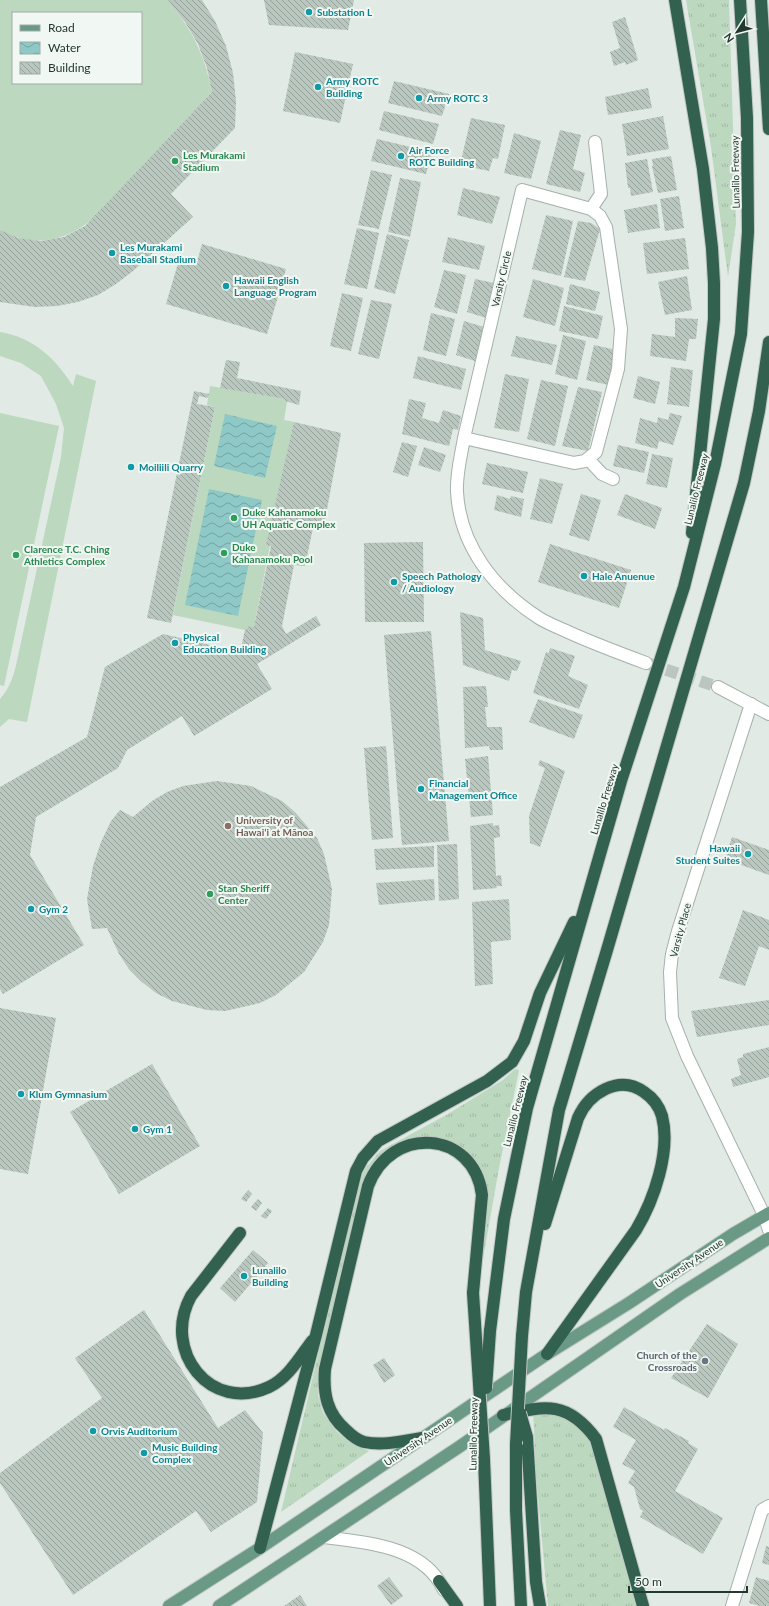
<svg xmlns="http://www.w3.org/2000/svg" width="769" height="1606" viewBox="0 0 769 1606" font-family="Lato,sans-serif">
	<style>
		.grass { fill: url(#grass-tufts) }
		.pitch { fill: #bcd8be; fill-rule: evenodd }
		.water { fill: url(#water-waves) }
		.building { fill: url(#building-back-hatch) }
		.lines { fill: none; stroke-linecap: round; stroke-linejoin: round }
		.minor-tunnel { stroke: #bbc6c0; stroke-width: 12; stroke-dasharray: 12 6; stroke-linecap: butt }
		.minor-casing { stroke: #a4b1aa; stroke-width: 14 }
		.major-casing { stroke: #c1c7c5; stroke-width: 14 }
		.highway-casing { stroke: #c1c7c5; stroke-width: 14 }
		.minor { stroke: #fff; stroke-width: 12 }
		.major { stroke: #6a9a85; stroke-width: 12 }
		.highway { stroke: #32614f; stroke-width: 12 }
		.highway-bridge-casing { stroke: #c1c7c5; stroke-width: 14; stroke-linecap: butt }
		.highway-bridge { stroke: #32614f; stroke-width: 12 }
		.culture-dot { fill: #0f9aa8; stroke: #f1f7f2; stroke-width: 1.5 }
		.leisure-dot { fill: #2e9e5b; stroke: #f1f7f2; stroke-width: 1.5 }
		.education-dot { fill: #8d6e63; stroke: #f1f7f2; stroke-width: 1.5 }
		.worship-dot { fill: #6b7280; stroke: #f1f7f2; stroke-width: 1.5 }
		.labels { text-anchor: middle; stroke-width: 4; stroke-linejoin: round; paint-order: stroke }
		.culture-label { font-size: 10px; font-weight: bold; fill: #0d838f; stroke: #f1f7f2; text-anchor: start }
		.leisure-label { font-size: 10px; font-weight: bold; fill: #27864d; stroke: #f1f7f2; text-anchor: start }
		.street-label { font-size: 10px; fill: #23382f; stroke: #f1f7f2 }
		.education-label { font-size: 10px; font-weight: bold; fill: #785e54; stroke: #f1f7f2; text-anchor: start }
		.worship-label { font-size: 10px; font-weight: bold; fill: #5b616d; stroke: #f1f7f2; text-anchor: end }
	</style>
	<defs>
		<pattern id="grass-tufts" width="24" height="20" patternUnits="userSpaceOnUse"><rect width="24" height="20" fill="#bcd8be"/><path d="M3 7l-1-3M5 7V3M7 7l1-3M15 17l-1-3M17 17v-4M19 17l1-3" fill="none" stroke="#a1baa4"/></pattern>
		<pattern id="water-waves" width="16" height="10" patternUnits="userSpaceOnUse"><rect width="16" height="10" fill="#8ec9c7"/><path d="M0 5q4-4 8 0t8 0" fill="none" stroke="#74a4a2"/></pattern>
		<pattern id="building-back-hatch" width="6" height="6" patternUnits="userSpaceOnUse"><rect width="6" height="6" fill="#b9c7bf"/><path d="M-1 5l2 2M0 0l6 6M5-1l2 2" fill="none" stroke="#96a39c"/></pattern>
	</defs>
	<rect width="100%" height="100%" fill="#e1eae4"/>
	<g class="grass">
		<path d="M686 0H729L736 224 728 277 711 147Z"/>
		<path d="M515 1069 519 1070 499 1168 481 1270C479 1263 482 1254 483 1246 487 1210 498 1169 459 1147 445 1139 432 1136 416 1139 388 1143 374 1157 363 1182L318 1377V1395L323 1413 337 1432 352 1444 369 1451 281 1512 356 1194 364 1170 380 1151 448 1114 503 1080Z"/>
		<path d="M551 1403C565 1402 577 1408 586 1419L639 1606H548L536 1475 533 1408Z"/>
	</g>
	<g class="pitch">
		<path d="M0 0H168C193 32 204 53 212 92L93 218C66 242 32 248 0 230ZM13 13H141V83H13Z"/>
		<path d="M0 332C33 337 56 359 73 386L76 374 96 381 27 722 9 719 0 727V699C10 688 14 675 17 661L61 457 64 428 56 404 41 376 21 363 0 356Z"/>
		<path d="M210 386 285 399 287 402 284 420 294 422 254 627 249 626 245 630 173 615 215 407 207 405Z"/>
		<path d="M0 413 59 426 4 686 0 685Z"/>
	</g>
	<g class="water">
		<path d="M225 414 277 426 265 478 214 466Z"/>
		<path d="M209 489 262 500 238 616 185 605Z"/>
	</g>
	<g class="building">
		<path d="M168 0H202L215 21 226 46 233 73 236 101 235 128 171 194 193 217 133 271 116 284 98 295 78 302 57 306 35 307 0 302V230L18 238 41 241 64 237 85 226 212 92 207 68 198 44 185 22Z"/>
		<path d="M264 0H354L348 30 269 25Z"/>
		<path d="M625 17 638 60 626 65 625 62 614 66 610 52 620 48 612 22Z"/>
		<path d="M295 52 353 64 340 123 283 111Z"/>
		<path d="M394 81 449 94 442 116 388 103Z"/>
		<path d="M648 88 652 108 608 115 605 97Z"/>
		<path d="M384 111 439 124 433 144 379 130Z"/>
		<path d="M663 116 669 149 627 156 622 124Z"/>
		<path d="M471 118 505 125 498 159 493 158 489 171 460 165Z"/>
		<path d="M560 130 581 135 573 169 585 173 580 192 546 184Z"/>
		<path d="M514 133 541 141 531 179 504 173Z"/>
		<path d="M377 139 432 152 426 174 371 161Z"/>
		<path d="M671 156 677 190 658 193 652 166H653L652 159Z"/>
		<path d="M647 159 653 192 631 196 630 188H628L625 163Z"/>
		<path d="M371 170 392 175 379 229 358 225Z"/>
		<path d="M400 178 421 182 410 237 388 232Z"/>
		<path d="M463 188 500 197 492 224 457 215Z"/>
		<path d="M679 196 684 228 665 231 660 199Z"/>
		<path d="M657 204 660 228 628 233 624 210Z"/>
		<path d="M546 215 573 221 561 276 532 269Z"/>
		<path d="M578 221 591 223 600 229 585 281 564 277Z"/>
		<path d="M357 228 379 233 367 289 344 284Z"/>
		<path d="M387 234 409 240 395 294 374 288Z"/>
		<path d="M448 237 485 246 479 270 442 262Z"/>
		<path d="M685 238 689 269 647 274 643 243Z"/>
		<path d="M202 244 286 269 267 334 166 304 179 260 196 266Z"/>
		<path d="M444 270 466 275 457 314 434 307Z"/>
		<path d="M687 276 692 310 665 315 658 282Z"/>
		<path d="M475 279 494 283 486 318 467 312Z"/>
		<path d="M533 279 564 288 555 326 523 317Z"/>
		<path d="M570 284 600 292 595 311 566 304Z"/>
		<path d="M342 293 363 298 351 351 330 346Z"/>
		<path d="M371 300 392 304 379 359 358 354Z"/>
		<path d="M564 306 603 316 598 339 559 331Z"/>
		<path d="M431 313 455 319 446 356 423 350Z"/>
		<path d="M675 318 698 319 696 339H689L686 361 650 356 652 334 675 337Z"/>
		<path d="M464 321 484 327 475 361 456 355Z"/>
		<path d="M563 335 586 341 577 380 555 374Z"/>
		<path d="M516 336 557 345 552 365 511 356Z"/>
		<path d="M594 345 616 350 609 385 586 380Z"/>
		<path d="M418 356 466 369 461 390 413 378Z"/>
		<path d="M226 360 240 362 237 378 301 391 299 405 285 401V399L220 388Z"/>
		<path d="M671 367 693 370 689 407 667 404Z"/>
		<path d="M505 374 529 379 519 432 494 428Z"/>
		<path d="M638 376 660 382 655 404 633 398Z"/>
		<path d="M541 380 568 386 555 446 527 439Z"/>
		<path d="M578 387 602 392 588 451 562 446Z"/>
		<path d="M194 391 209 394 208 398 199 396 197 404 215 407 171 623 147 618Z"/>
		<path d="M409 399 426 403 422 418 439 423 443 410 461 416 458 430 453 429 449 446 402 434Z"/>
		<path d="M670 413 682 416 673 445 659 441 657 449 635 443 640 418 657 423 658 417 668 420Z"/>
		<path d="M294 422 341 433 324 526 314 523 305 566 294 565 282 626 286 634 316 616 321 625 257 664 272 689 194 736 182 716 127 750 118 768 36 817 30 855 84 945 3 994 0 989V787L87 737 105 667 163 634 240 652 245 630 249 626 254 627 271 546 266 545Z"/>
		<path d="M402 442 417 446 408 477 393 472Z"/>
		<path d="M618 445 649 452 644 473 613 466Z"/>
		<path d="M424 447 446 455 440 472 418 465Z"/>
		<path d="M652 454 673 458 667 488 646 484Z"/>
		<path d="M487 463 528 472 523 493 482 484Z"/>
		<path d="M540 478 563 484 552 524 530 519Z"/>
		<path d="M581 494 601 500 589 541 569 535Z"/>
		<path d="M625 494 662 508 655 529 617 515Z"/>
		<path d="M497 495 510 499 511 496 524 499 521 517 494 510Z"/>
		<path d="M423 542 424 622H365L364 543Z"/>
		<path d="M550 544 631 570 619 608 538 582Z"/>
		<path d="M460 612 483 618 485 650 521 661 517 671 512 670 509 681 463 665Z"/>
		<path d="M431 631 449 841 402 845 384 635Z"/>
		<path d="M550 648 575 656 568 676 588 685 579 709 533 693 546 652 549 653Z"/>
		<path d="M486 686 488 707H485L487 727H502L503 750H490L489 746 465 748 463 687Z"/>
		<path d="M538 699 583 715 574 739 529 722Z"/>
		<path d="M386 746 393 838 372 840 364 748Z"/>
		<path d="M488 756 493 815 471 817 465 759Z"/>
		<path d="M540 760 565 771 540 847 530 843 529 816 545 768 538 765Z"/>
		<path d="M217 781 251 786 282 801 295 812 317 838 324 854 332 889 329 925 323 942 304 972 276 995 260 1003 225 1011 207 1010 172 1001 156 993 142 982 129 969 119 954 107 928 92 929 87 899 93 866 101 842 111 821 120 810 133 817 152 801 167 792 183 786Z"/>
		<path d="M493 823V826L499 825 500 837 494 838 496 876 501 875 502 886H496L497 888 473 890 470 826Z"/>
		<path d="M732 837 769 850V875L725 859Z"/>
		<path d="M457 844 459 899 439 901 437 845Z"/>
		<path d="M434 846V867L376 870 374 849Z"/>
		<path d="M434 879 435 900 379 905 376 883Z"/>
		<path d="M509 899 511 940 491 942 493 984 475 986 472 902Z"/>
		<path d="M743 910 769 920V950L759 946 745 986 719 978Z"/>
		<path d="M769 1000V1025L697 1037 691 1011Z"/>
		<path d="M0 1008 56 1018 28 1174 0 1169Z"/>
		<path d="M769 1047V1077L733 1087 731 1079 741 1075 737 1059 743 1057V1054Z"/>
		<path d="M152 1064 200 1146 119 1194 70 1112Z"/>
		<path d="M248 1190 252 1194 246 1202 241 1199Z"/>
		<path d="M258 1199 262 1203 256 1211 251 1207Z"/>
		<path d="M268 1208 272 1211 266 1219 261 1216Z"/>
		<path d="M253 1250 268 1263 235 1302 220 1288Z"/>
		<path d="M144 1310 218 1428 245 1410 263 1433 257 1502 211 1532 196 1511 73 1595 0 1483V1473L102 1398 75 1358Z"/>
		<path d="M707 1324 738 1344 708 1398 671 1378Z"/>
		<path d="M384 1358 395 1375 384 1383 373 1365Z"/>
		<path d="M624 1407 664 1430 665 1428 689 1441 688 1443 698 1449 675 1491 723 1518 703 1554 640 1517 643 1511 640 1509 634 1487 628 1483 635 1471 622 1464 636 1440 613 1427Z"/>
		<path d="M766 1546 769 1547V1565L762 1563Z"/>
		<path d="M389 1577 403 1596 391 1605 377 1586Z"/>
		<path d="M756 1577 769 1581V1606H760L749 1603Z"/>
		<path d="M300 1595 307 1606H284Z"/>
	</g>
	<g class="lines">
		<path class="minor-tunnel" d="M649 664 718 687"/>
		<defs>
			<g id="minor">
				<path d="M591 209 601 194 595 142"/>
				<path d="M464 438 574 463 585 461 596 452 618 369 621 329 606 227 600 216 591 209 522 190 464 438C461 456 456 474 457 492 460 546 494 589 539 618 547 623 557 627 566 631 592 643 619 653 646 663"/>
				<path d="M588 459 602 474 613 479"/>
				<path d="M718 687 769 714"/>
				<path d="M751 704 678 931 672 954 670 972 672 1018 687 1056 764 1215 769 1230"/>
				<path d="M324 1537C366 1543 423 1545 444 1590"/>
				<path d="M732 1606 762 1510 769 1506"/>
			</g>
			<g id="major">
				<path d="M169 1606 260 1548 547 1354 629 1303 733 1234 769 1213"/>
				<path d="M219 1606 459 1447 680 1294 769 1238"/>
			</g>
			<g id="highway">
				<path d="M675 0 703 169 712 248 714 283V319L692 533"/>
				<path d="M761 0 769 129"/>
				<path d="M545 1224 578 1118C589 1093 619 1074 644 1092 653 1098 659 1106 662 1116 671 1151 654 1200 636 1230L547 1354"/>
				<path d="M240 1233 191 1296C161 1351 211 1414 269 1387 288 1378 300 1357 312 1341"/>
				<path d="M490 1331 504 1219 527 1108 621 781 684 587 715 464 741 334 748 232 747 118 740 0"/>
				<path d="M522 1336 526 1292 559 1110 607 950 744 483 759 411 769 342"/>
				<path d="M503 1415C545 1406 567 1400 596 1439L643 1606"/>
				<path d="M527 1437 536 1582 540 1606"/>
				<path d="M422 1438C403 1441 383 1446 364 1442 357 1440 351 1435 346 1430 327 1414 323 1394 325 1369L368 1186C391 1124 474 1130 482 1195L473 1293"/>
				<path d="M516 1444V1510L521 1606"/>
				<path d="M484 1459 490 1606"/>
				<path d="M260 1548 316 1335 356 1171 363 1158 378 1141 487 1081 512 1062 524 1041 540 993 574 922"/>
				<path d="M439 1581 457 1606"/>
			</g>
		</defs>
		<use href="#minor" class="minor-casing"/>
		<use href="#major" class="major-casing"/>
		<use href="#highway" class="highway-casing"/>
		<use href="#minor" class="minor"/>
		<use href="#major" class="major"/>
		<use href="#highway" class="highway"/>
		<defs>
			<g id="highway-bridge">
				<path d="M473 1293 484 1459"/>
				<path d="M486 1388 490 1331"/>
				<path d="M520 1413 527 1437"/>
				<path d="M516 1444 522 1336"/>
			</g>
		</defs>
		<use href="#highway-bridge" class="highway-bridge-casing"/>
		<use href="#highway-bridge" class="highway-bridge"/>
	</g>
	<g class="culture-dot">
		<circle cx="309" cy="12" r="4"/>
		<circle cx="318" cy="87" r="4"/>
		<circle cx="419" cy="98" r="4"/>
		<circle cx="401" cy="156" r="4"/>
		<circle cx="112" cy="253" r="4"/>
		<circle cx="226" cy="286" r="4"/>
		<circle cx="131" cy="467" r="4"/>
		<circle cx="584" cy="576" r="4"/>
		<circle cx="394" cy="582" r="4"/>
		<circle cx="175" cy="643" r="4"/>
		<circle cx="421" cy="789" r="4"/>
		<circle cx="748" cy="854" r="4"/>
		<circle cx="31" cy="909" r="4"/>
		<circle cx="21" cy="1094" r="4"/>
		<circle cx="135" cy="1129" r="4"/>
		<circle cx="244" cy="1276" r="4"/>
		<circle cx="93" cy="1431" r="4"/>
		<circle cx="144" cy="1453" r="4"/>
	</g>
	<g class="leisure-dot">
		<circle cx="175" cy="161" r="4"/>
		<circle cx="234" cy="518" r="4"/>
		<circle cx="224" cy="553" r="4"/>
		<circle cx="16" cy="555" r="4"/>
		<circle cx="210" cy="894" r="4"/>
	</g>
	<circle class="education-dot" cx="228" cy="826" r="4"/>
	<circle class="worship-dot" cx="705" cy="1361" r="4"/>
	<g class="labels">
		<g class="culture-label">
			<text x="317" y="16">Substation L</text>
			<text x="326" y="85">Army ROTC<tspan x="326" dy="12">Building</tspan></text>
			<text x="427" y="102">Army ROTC 3</text>
			<text x="409" y="154">Air Force<tspan x="409" dy="12">ROTC Building</tspan></text>
			<text x="120" y="251">Les Murakami<tspan x="120" dy="12">Baseball Stadium</tspan></text>
			<text x="234" y="284">Hawaii English<tspan x="234" dy="12">Language Program</tspan></text>
			<text x="139" y="471">Moiliili Quarry</text>
			<text x="402" y="580">Speech Pathology<tspan x="402" dy="12">/ Audiology</tspan></text>
			<text x="592" y="580">Hale Anuenue</text>
			<text x="183" y="641">Physical<tspan x="183" dy="12">Education Building</tspan></text>
			<text x="429" y="787">Financial<tspan x="429" dy="12">Management Office</tspan></text>
			<text x="740" y="852" text-anchor="end">Hawaii<tspan x="740" dy="12">Student Suites</tspan></text>
			<text x="39" y="913">Gym 2</text>
			<text x="29" y="1098">Klum Gymnasium</text>
			<text x="143" y="1133">Gym 1</text>
			<text x="252" y="1274">Lunalilo<tspan x="252" dy="12">Building</tspan></text>
			<text x="101" y="1435">Orvis Auditorium</text>
			<text x="152" y="1451">Music Building<tspan x="152" dy="12">Complex</tspan></text>
		</g>
		<g class="leisure-label">
			<text x="183" y="159">Les Murakami<tspan x="183" dy="12">Stadium</tspan></text>
			<text x="242" y="516">Duke Kahanamoku<tspan x="242" dy="12">UH Aquatic Complex</tspan></text>
			<text x="232" y="551">Duke<tspan x="232" dy="12">Kahanamoku Pool</tspan></text>
			<text x="24" y="553">Clarence T.C. Ching<tspan x="24" dy="12">Athletics Complex</tspan></text>
			<text x="218" y="892">Stan Sheriff<tspan x="218" dy="12">Center</tspan></text>
		</g>
		<g class="street-label">
			<text transform="translate(735 172) rotate(-91)" y="4">Lunalilo Freeway</text>
			<text transform="translate(501 279) rotate(-77)" y="4">Varsity Circle</text>
			<text transform="translate(696 489) rotate(-76)" y="4">Lunalilo Freeway</text>
			<text transform="translate(604 799) rotate(-73)" y="4">Lunalilo Freeway</text>
			<text transform="translate(680 930) rotate(-75)" y="4">Varsity Place</text>
			<text transform="translate(515 1111) rotate(-76)" y="4">Lunalilo Freeway</text>
			<text transform="translate(689 1263) rotate(-34)" y="4">University Avenue</text>
			<text transform="translate(473 1434) rotate(-89)" y="4">Lunalilo Freeway</text>
			<text transform="translate(418 1441) rotate(-34)" y="4">University Avenue</text>
		</g>
		<g class="education-label">
			<text x="236" y="824">University of<tspan x="236" dy="12">Hawaiʻi at Mānoa</tspan></text>
		</g>
		<g class="worship-label">
			<text x="697" y="1359">Church of the<tspan x="697" dy="12">Crossroads</tspan></text>
		</g>
	</g>
	<rect x="12" y="12" width="130" height="72" fill="#f1f7f2" stroke="#9faba4"/>
	<rect x="20" y="25" width="20" height="6" fill="#6a9a85" stroke="#9faba4"/>
	<text x="48" y="32" font-size="12" fill="#23382f">Road</text>
	<rect x="20" y="42" width="20" height="12" fill="url(#water-waves)" stroke="#9faba4"/>
	<text x="48" y="52" font-size="12" fill="#23382f">Water</text>
	<rect x="20" y="62" width="20" height="12" fill="url(#building-back-hatch)" stroke="#9faba4"/>
	<text x="48" y="72" font-size="12" fill="#23382f">Building</text>
	<g transform="translate(737 32) rotate(234)" stroke="#f1f7f2" stroke-width="3" paint-order="stroke">
	<path d="M0-3L7 15L0 10L-7 15Z" fill="#23382f"/>
	<text y="-6" font-size="11" font-weight="bold" text-anchor="middle" fill="#23382f">N</text>
	</g>
	<path d="M629 1586v6h118v-6" fill="none" stroke="#23382f" stroke-width="2"/>
	<text x="635" y="1586" font-size="12" fill="#23382f" stroke="#f1f7f2" stroke-width="3" paint-order="stroke">50 m</text>
</svg>
